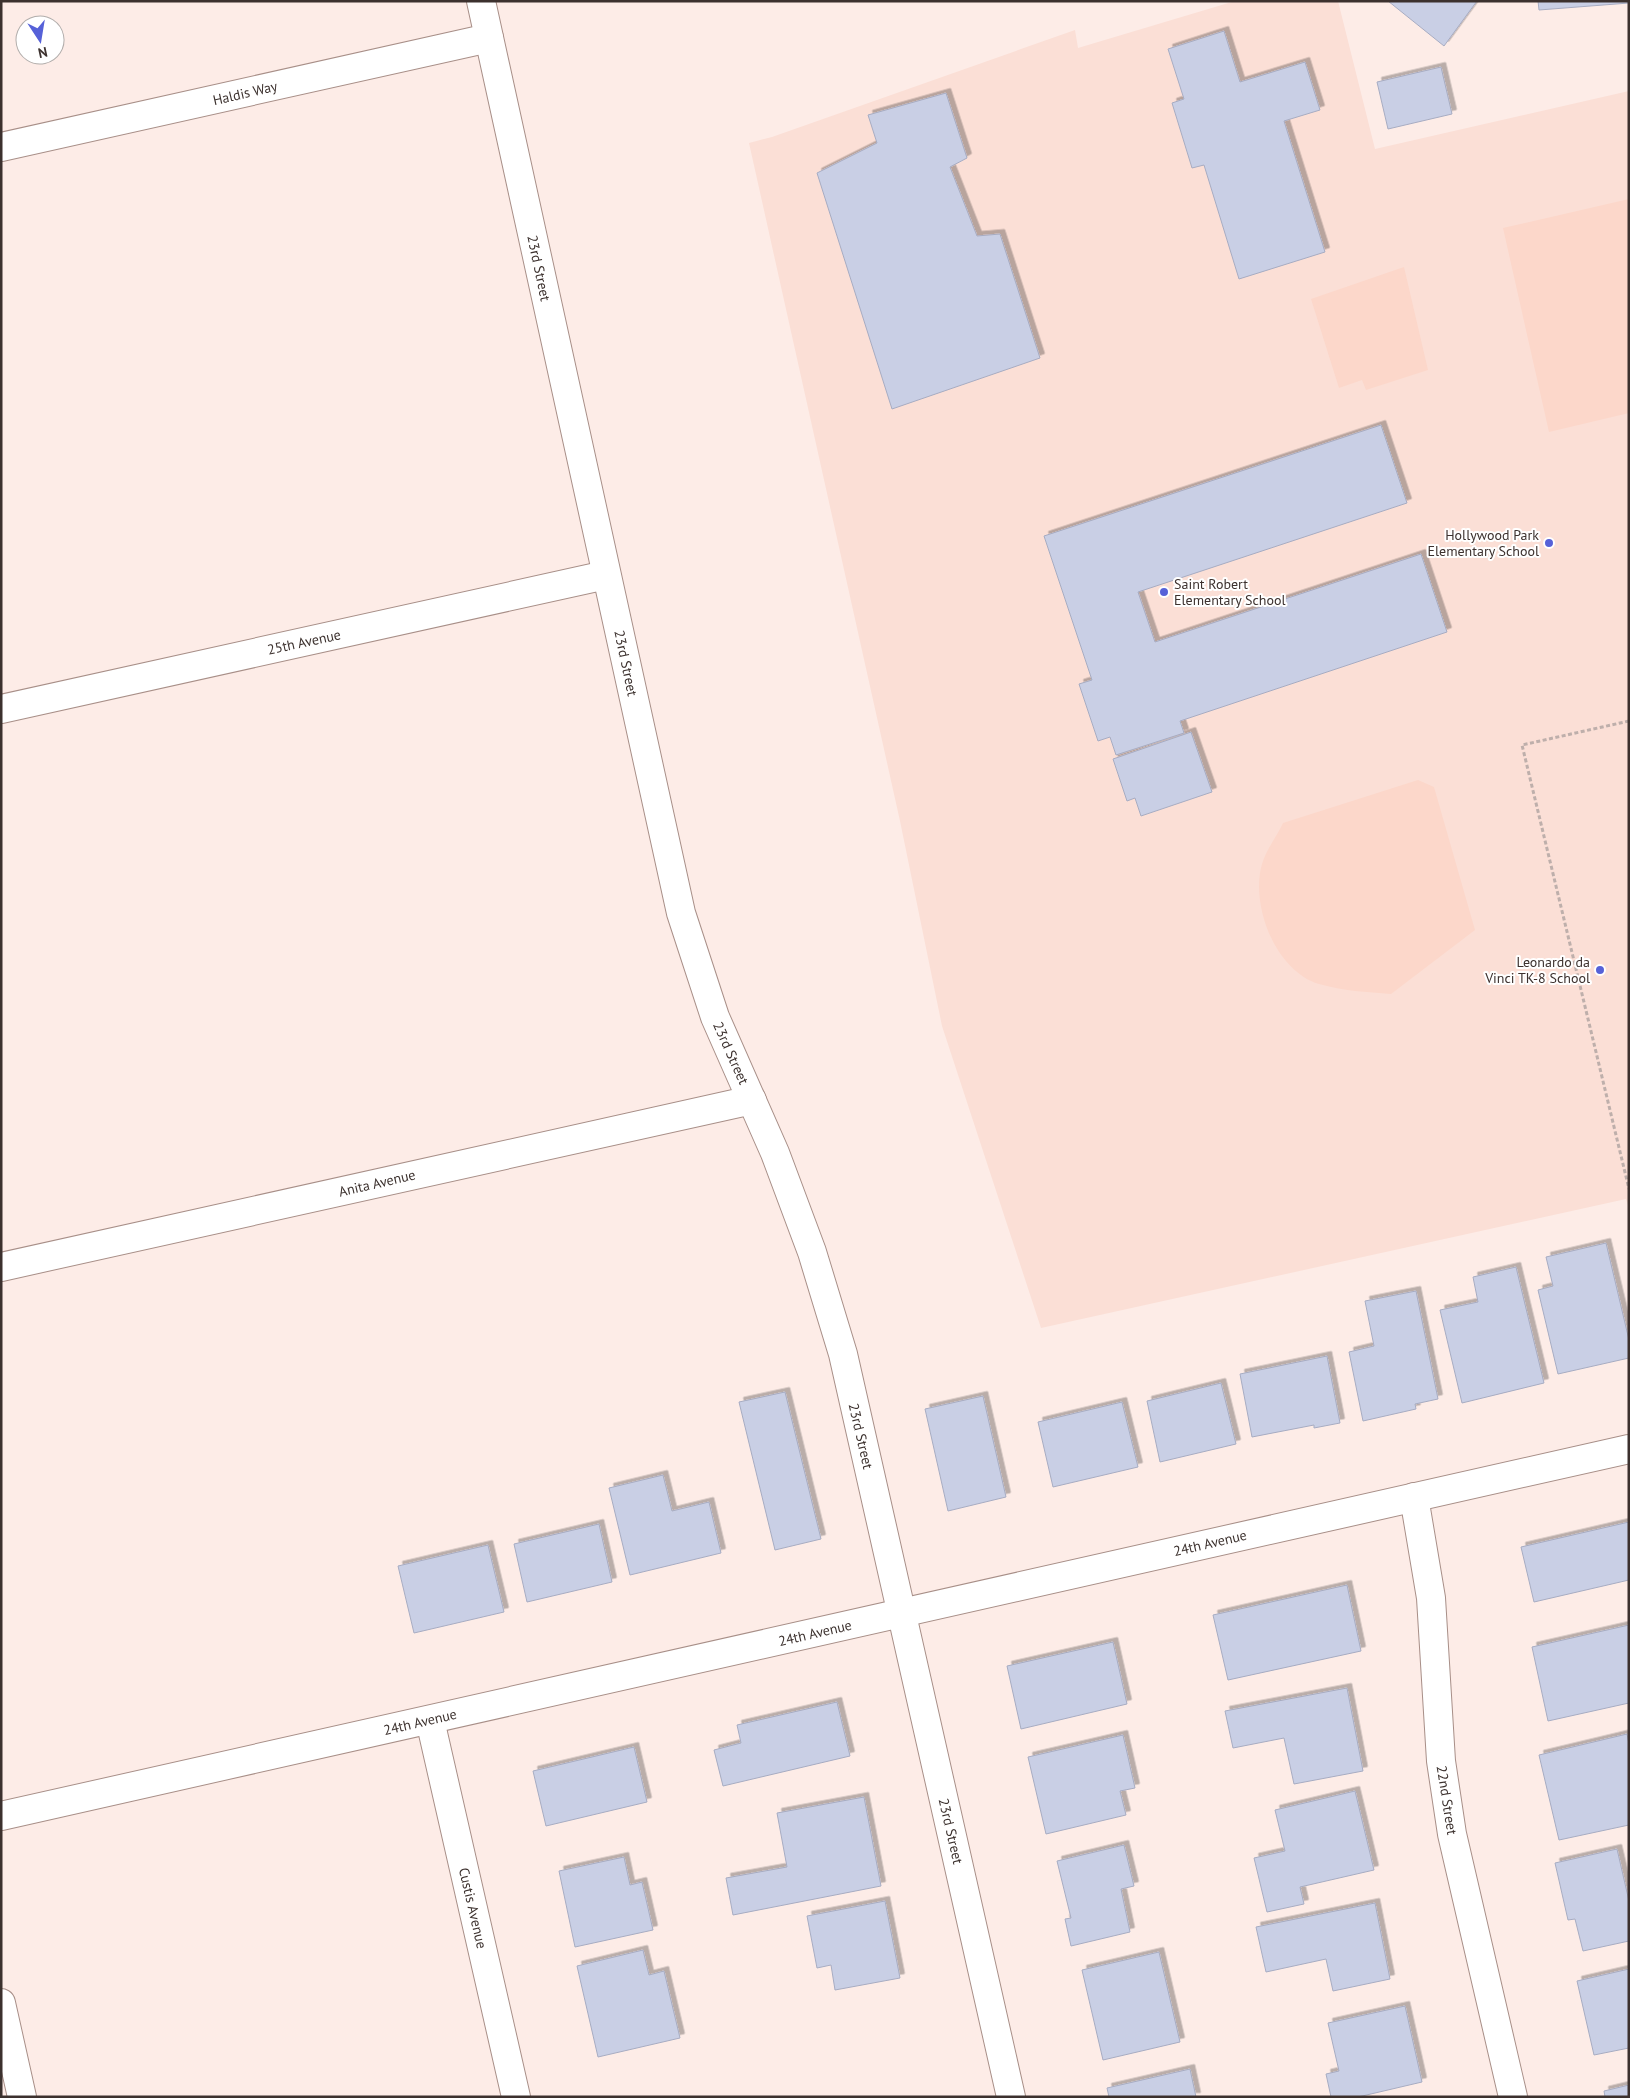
<svg xmlns="http://www.w3.org/2000/svg" width="1630" height="2098" viewBox="0 0 1630 2098" font-family="'PT Sans',sans-serif">
	<style>
		.built { fill: #fbdfd6 }
		.green { fill: #fcd7ca }
		.building { fill: #c9cfe5; stroke: #a7acc2; filter: url(#shadow) }
		.lines { fill: none; stroke-linecap: round; stroke-linejoin: round }
		.minor-casing { stroke: #a88f88; stroke-width: 30 }
		.path { stroke: #beafab; stroke-width: 3; stroke-dasharray: 4 2.5; stroke-linecap: butt }
		.minor { stroke: #fff; stroke-width: 28 }
		.poi-dot { fill: #5661d8; stroke: #fff; stroke-width: 2 }
		.labels { text-anchor: middle; stroke-width: 4; stroke-linejoin: round; paint-order: stroke }
		.street-label { font-size: 14px; fill: #3c312e; stroke: #fff }
		.poi-label { font-size: 14px; fill: #3c312e; stroke: #fff; text-anchor: end }
	</style>
	<defs>
		<filter id="shadow"><feDropShadow dx="4.5" dy="-4.5" stdDeviation="0" flood-color="#0004"/></filter>
	</defs>
	<rect width="100%" height="100%" fill="#fdece7"/>
	<path class="built" d="M1235 1H1338L1375 149 1629 91V1208L1626 1199 1041 1328 942 1026 900 821 749 143 772 137 1075 30 1078 48Z"/>
	<g class="green">
		<path d="M1629 199V413L1549 432 1503 228Z"/>
		<path d="M1404 267 1428 370 1366 390 1362 380 1339 388 1311 299Z"/>
		<path d="M1418 780 1434 787 1475 930 1391 994C1367 992 1343 991 1319 984 1276 971 1250 906 1262 864 1266 850 1277 836 1283 823Z"/>
	</g>
	<g class="building">
		<path d="M1388 1H1477L1444 46Z"/>
		<path d="M1538 1H1629V3L1539 10Z"/>
		<path d="M1224 31 1240 82 1305 62 1320 110 1284 121 1325 252 1239 279 1204 165 1192 168 1172 103 1184 99 1168 49Z"/>
		<path d="M1441 67 1452 114 1388 129 1377 82Z"/>
		<path d="M946 93 967 158 950 167 977 236 1000 234 1040 358 892 409 817 173 877 143 868 115Z"/>
		<path d="M1381 425 1407 503 1138 592 1155 642 1421 554 1447 632 1180 721 1184 733 1116 755 1110 737 1098 741 1079 684 1092 680 1044 536Z"/>
		<path d="M1191 732 1212 792 1141 816 1135 798 1127 801 1113 759Z"/>
		<path d="M1606 1243 1629 1340V1358L1558 1374 1538 1290 1553 1286 1546 1257Z"/>
		<path d="M1516 1267 1544 1383 1462 1403 1440 1310 1478 1302 1473 1277Z"/>
		<path d="M1416 1291 1438 1399 1415 1404 1416 1409 1363 1421 1349 1352 1374 1346 1365 1301Z"/>
		<path d="M1327 1356 1340 1423 1314 1428V1425L1252 1437 1240 1374Z"/>
		<path d="M1221 1383 1236 1444 1160 1462 1147 1401Z"/>
		<path d="M785 1392 821 1539 775 1550 739 1402Z"/>
		<path d="M983 1396 1006 1497 948 1511 925 1409Z"/>
		<path d="M1122 1402 1138 1467 1053 1487 1038 1422Z"/>
		<path d="M663 1475 672 1511 709 1502 721 1553 630 1575 609 1488Z"/>
		<path d="M1629 1522V1580L1534 1602 1521 1547Z"/>
		<path d="M599 1524 612 1582 527 1602 514 1544Z"/>
		<path d="M488 1545 504 1612 414 1633 398 1566Z"/>
		<path d="M1347 1585 1361 1651 1228 1680 1213 1615Z"/>
		<path d="M1629 1625V1703L1548 1721 1532 1647Z"/>
		<path d="M1113 1642 1127 1704 1021 1729 1007 1666Z"/>
		<path d="M1347 1688 1363 1771 1294 1784 1284 1738 1233 1748 1225 1711Z"/>
		<path d="M837 1702 850 1756 723 1786 714 1750 741 1743 737 1725Z"/>
		<path d="M1627 1734 1629 1744V1825L1559 1840 1539 1755Z"/>
		<path d="M1123 1735 1135 1788 1120 1791 1126 1815 1046 1834 1028 1757Z"/>
		<path d="M634 1747 647 1802 546 1826 533 1771Z"/>
		<path d="M1355 1791 1374 1870 1300 1887 1304 1904 1267 1912 1254 1858 1285 1851 1275 1810Z"/>
		<path d="M864 1797 881 1886 733 1915 726 1878 787 1867 777 1813Z"/>
		<path d="M1124 1845 1134 1886 1121 1889 1130 1932 1071 1946 1065 1919 1071 1918 1057 1861Z"/>
		<path d="M1617 1849 1629 1901V1941L1583 1951 1575 1919 1568 1920 1555 1863Z"/>
		<path d="M624 1857 630 1885 642 1882 653 1930 575 1947 559 1871Z"/>
		<path d="M885 1901 900 1978 835 1990 831 1965 817 1968 807 1916Z"/>
		<path d="M1375 1903 1390 1979 1333 1991 1326 1959 1266 1972 1256 1927Z"/>
		<path d="M643 1950 649 1975 664 1971 680 2038 598 2057 577 1966Z"/>
		<path d="M1159 1952 1180 2042 1103 2060 1082 1970Z"/>
		<path d="M1629 1969V2048L1594 2055 1577 1981Z"/>
		<path d="M1405 2006 1422 2082 1358 2097H1331L1326 2074 1339 2071 1328 2023Z"/>
		<path d="M1190 2069 1196 2097H1109L1107 2088Z"/>
		<path d="M1629 2085V2097H1605L1604 2091Z"/>
	</g>
	<g class="lines">
		<defs>
			<g id="minor">
				<path d="M481 1 681 913 715 1017 775 1153 812 1252 843 1354 1011 2097"/>
				<path d="M1 147 489 38"/>
				<path d="M1 709 606 575"/>
				<path d="M1 1267 752 1100"/>
				<path d="M1414 1497 1431 1598 1441 1761 1452 1834 1513 2097"/>
				<path d="M430 1720 516 2097"/>
				<path d="M1 1816 1629 1449"/>
				<path d="M1 2003 22 2097"/>
			</g>
		</defs>
		<use href="#minor" class="minor-casing"/>
		<path class="path" d="M1629 721 1522 745 1629 1189"/>
		<use href="#minor" class="minor"/>
	</g>
	<g class="poi-dot">
		<circle cx="1549" cy="543" r="5"/>
		<circle cx="1164" cy="592" r="5"/>
		<circle cx="1600" cy="970" r="5"/>
	</g>
	<g class="labels">
		<g class="street-label">
			<text transform="translate(245 93) rotate(-13)" y="5">Haldis Way</text>
			<text transform="translate(539 268) rotate(78)" y="5">23rd Street</text>
			<text transform="translate(304 642) rotate(-12)" y="5">25th Avenue</text>
			<text transform="translate(626 663) rotate(78)" y="5">23rd Street</text>
			<text transform="translate(731 1053) rotate(66)" y="5">23rd Street</text>
			<text transform="translate(377 1183) rotate(-13)" y="5">Anita Avenue</text>
			<text transform="translate(861 1436) rotate(77)" y="5">23rd Street</text>
			<text transform="translate(1210 1543) rotate(-13)" y="5">24th Avenue</text>
			<text transform="translate(815 1633) rotate(-13)" y="5">24th Avenue</text>
			<text transform="translate(420 1722) rotate(-13)" y="5">24th Avenue</text>
			<text transform="translate(1447 1800) rotate(81)" y="5">22nd Street</text>
			<text transform="translate(951 1831) rotate(77)" y="5">23rd Street</text>
			<text transform="translate(473 1908) rotate(77)" y="5">Custis Avenue</text>
		</g>
		<g class="poi-label">
			<text x="1539" y="540">Hollywood Park<tspan x="1539" dy="16">Elementary School</tspan></text>
			<text x="1174" y="589" text-anchor="start">Saint Robert<tspan x="1174" dy="16">Elementary School</tspan></text>
			<text x="1590" y="967">Leonardo da<tspan x="1590" dy="16">Vinci TK-8 School</tspan></text>
		</g>
	</g>
	<rect width="1630" height="2098" fill="none" stroke="#3c312e" stroke-width="5"/>
	<g transform="translate(40 40) rotate(168)"><circle r="24" fill="#ffffff" stroke="#b1adab"/>
	<path d="M0-4L9 19L0 12L-9 19Z" fill="#5661d8"/>
	<text y="-8" font-size="14" font-weight="bold" text-anchor="middle" fill="#3c312e">N</text>
	</g>
</svg>
